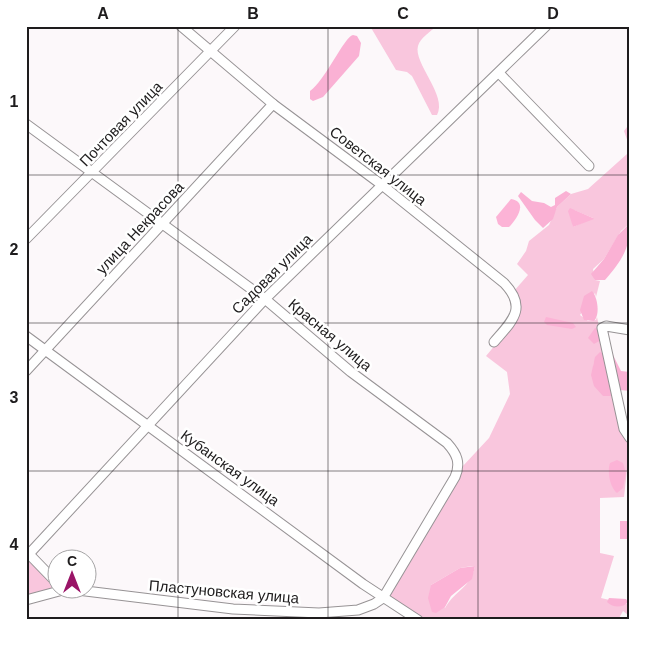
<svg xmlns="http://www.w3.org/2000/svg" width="656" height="646" viewBox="0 0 656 646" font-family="Arial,sans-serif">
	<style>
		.green { fill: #f9c6dd; fill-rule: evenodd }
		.forest { fill: #fab1d4 }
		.water { fill: #fcb3d6 }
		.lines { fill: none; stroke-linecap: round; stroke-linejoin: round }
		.minor-casing { stroke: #979395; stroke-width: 11 }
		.minor { stroke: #fff; stroke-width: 9 }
		.grid { fill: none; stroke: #1e1c1d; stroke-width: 1; stroke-opacity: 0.55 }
		.labels { text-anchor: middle; stroke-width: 5; stroke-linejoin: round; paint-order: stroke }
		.street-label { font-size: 15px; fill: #1e1c1d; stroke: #fff }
		.neatline { fill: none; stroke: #1e1c1d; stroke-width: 2 }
		.grid-label { font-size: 16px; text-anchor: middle; font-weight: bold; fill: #1e1c1d }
	</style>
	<rect width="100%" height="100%" fill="#fcf8fa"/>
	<g class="green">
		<path d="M370 26H437C431 31 420 38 418 46 413 63 448 96 437 115H432L412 76 407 72 396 70Z"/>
		<path d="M630 123V223L621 231 604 259 593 269 595 280 600 281 596 297 595 293 580 315 588 321 596 320 597 317 605 355 594 362 593 371 613 396 625 438 630 443 624 497 600 498V553L614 556 601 598 627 604 628 602 629 620H627L628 615 623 611 618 620H427L389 599V593L459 479 462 467 489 438 510 394 507 372 486 356 511 326 514 291 528 275 517 264 526 251 529 241 549 225 557 207 571 194 588 189 627 154 630 148 624 131ZM574 210 593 218 573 227 572 217ZM472 566H475C470 589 456 589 445 608L431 585 460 568Z"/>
		<path d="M31 559 56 587 26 597V562Z"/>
	</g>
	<g class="forest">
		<path d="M353 35 357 36 361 43 359 56 323 97 313 101 310 99V91C325 81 344 37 353 35Z"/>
		<path d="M566 191 571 194 557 207 553 219 543 228 535 220 518 196 521 192 532 201 544 203 551 207 555 205V198Z"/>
		<path d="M630 223C630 249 622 260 605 280H595L591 274 604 259 618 235Z"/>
		<path d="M592 291C598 298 600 315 594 321L584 320 580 310 584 296Z"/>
		<path d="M595 328 599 329 601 340 594 344 588 338Z"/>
		<path d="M600 352 605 355 613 396H603L594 386 591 375 595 357Z"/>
		<path d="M612 353 621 371 630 372V391L620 390Z"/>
		<path d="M609 598 626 599 628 602C623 608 613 608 607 602Z"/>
	</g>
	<g class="water">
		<path d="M511 199C529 202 516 220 509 227H502L498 224 496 217Z"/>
		<path d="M570 208 593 218 594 219 573 227 568 211Z"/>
		<path d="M546 317 573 323 576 327 572 329 547 325 544 322Z"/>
		<path d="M617 460 623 463 626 473 623 488 617 493C610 488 607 471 610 463Z"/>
		<rect x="620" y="521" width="9" height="18"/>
		<path d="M475 566 472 579 451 596 445 607 436 613 432 612 428 598 431 585 460 568Z"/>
	</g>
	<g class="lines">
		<defs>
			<g id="minor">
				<path d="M181 26 273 104 382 185 504 283C528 308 512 321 494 342"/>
				<path d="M499 73 589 166"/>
				<path d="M26 124 265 299 351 372 447 443C457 454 461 463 455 477L383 598 374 604 358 610 319 613 233 609 61 588"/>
				<path d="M26 239 235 26"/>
				<path d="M630 330 606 326 602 328 624 429 630 438"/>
				<path d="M26 336 363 584 418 620"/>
				<path d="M26 371 273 104"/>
				<path d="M26 551 58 584"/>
				<path d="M29 554 265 299 546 26"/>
				<path d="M26 600 63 590"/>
			</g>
		</defs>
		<use href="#minor" class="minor-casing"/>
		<use href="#minor" class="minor"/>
	</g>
	<path class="grid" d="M178 26V620M328 26V620M478 26V620M26 175H630M26 323H630M26 471H630"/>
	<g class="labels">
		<g class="street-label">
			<text transform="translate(121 124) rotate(-46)" y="5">Почтовая улица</text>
			<text transform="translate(378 166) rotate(38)" y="5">Советская улица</text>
			<text transform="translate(140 228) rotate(-47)" y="5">улица Некрасова</text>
			<text transform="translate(272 274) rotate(-45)" y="5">Садовая улица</text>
			<text transform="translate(330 335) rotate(40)" y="5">Красная улица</text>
			<text transform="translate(230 468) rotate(36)" y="5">Кубанская улица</text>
			<text transform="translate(224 592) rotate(5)" y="5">Пластуновская улица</text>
		</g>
	</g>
	<rect width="656" height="646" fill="none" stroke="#ffffff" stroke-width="55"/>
	<g transform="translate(72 574)"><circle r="24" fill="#ffffff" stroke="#a5a4a5"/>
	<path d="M0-4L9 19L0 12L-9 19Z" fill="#9a1467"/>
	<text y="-8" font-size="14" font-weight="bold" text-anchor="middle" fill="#1e1c1d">С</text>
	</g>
	<rect x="28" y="28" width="600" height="590" class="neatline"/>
	<g class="grid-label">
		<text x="103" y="19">A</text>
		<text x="253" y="19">B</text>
		<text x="403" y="19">C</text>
		<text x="553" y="19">D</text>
		<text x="14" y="107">1</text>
		<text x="14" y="255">2</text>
		<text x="14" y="403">3</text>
		<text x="14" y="550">4</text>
	</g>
</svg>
